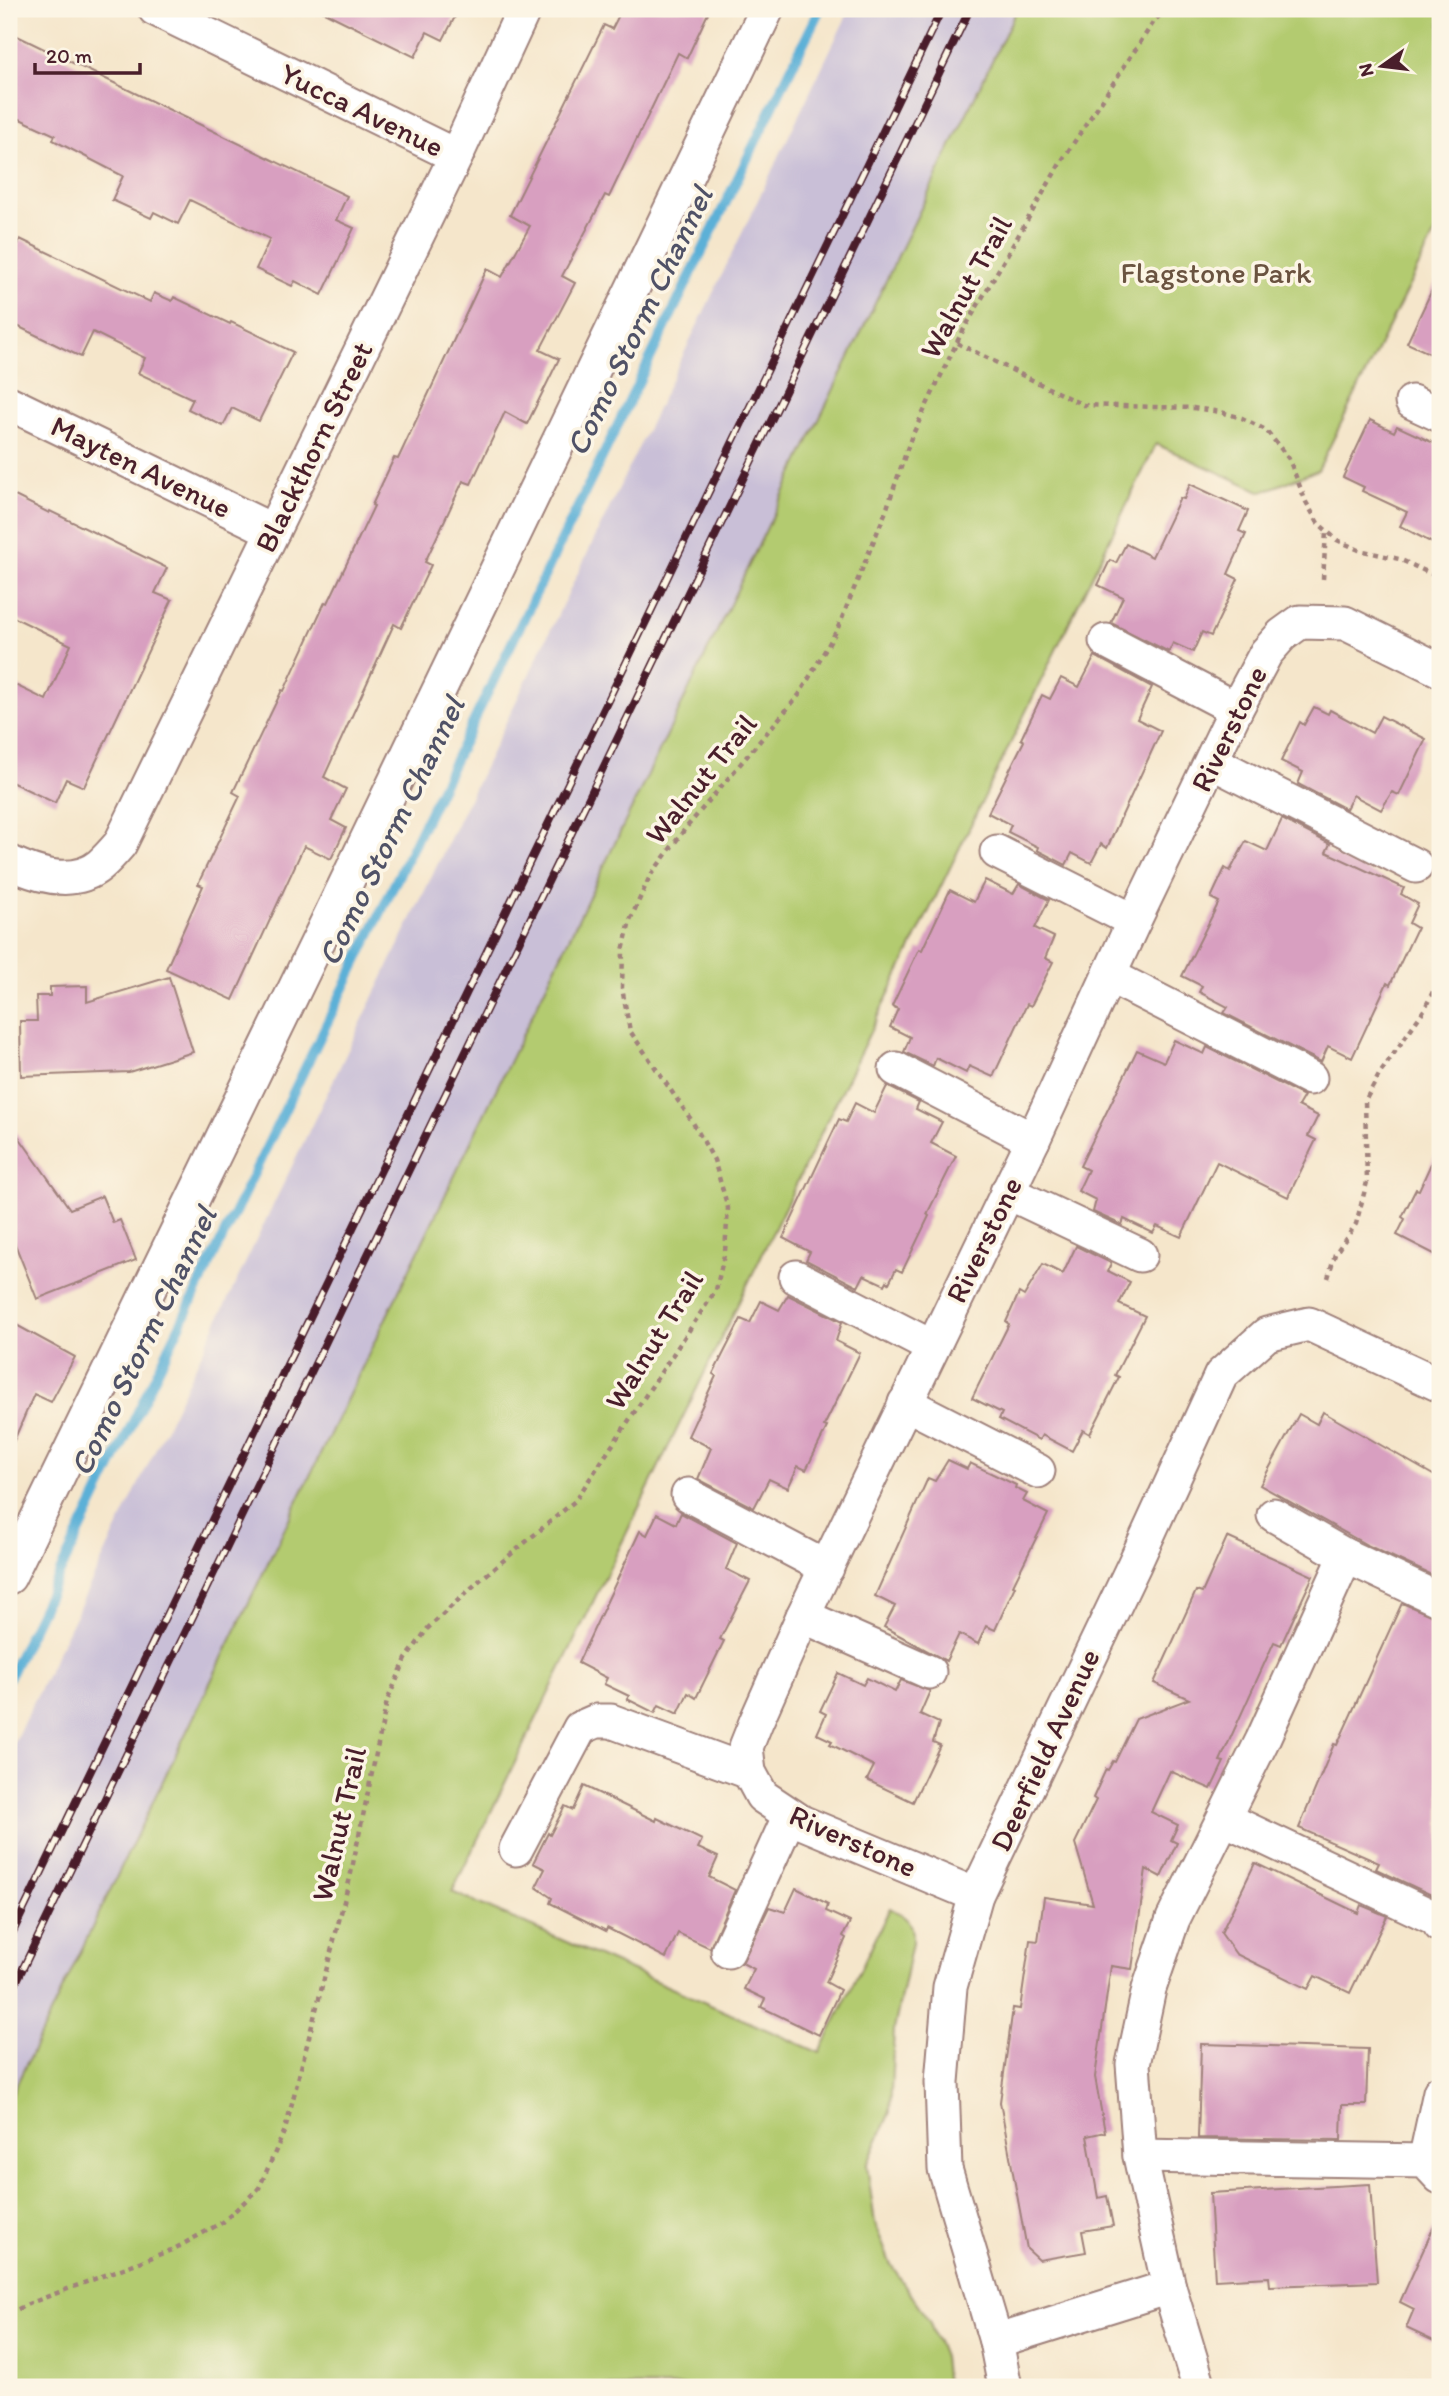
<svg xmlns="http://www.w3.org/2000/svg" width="1449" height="2396" viewBox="0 0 1449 2396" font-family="Itim,sans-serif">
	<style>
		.industrial { fill: #c9bfd7 }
		.green { fill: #b3cb70; stroke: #7e754e; stroke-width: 2 }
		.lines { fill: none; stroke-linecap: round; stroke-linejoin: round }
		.stream { stroke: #5bb0d7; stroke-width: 10 }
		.building { fill: #d89fc0 }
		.minor-casing { stroke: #a0827b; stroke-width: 37 }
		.path { stroke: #a0827b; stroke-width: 4.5; stroke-dasharray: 5 5; stroke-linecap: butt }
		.minor { stroke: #fff; stroke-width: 33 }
		.rail-casing { stroke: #4a1f2b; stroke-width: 8 }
		.rail { stroke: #fcf5e5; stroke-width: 5; stroke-dasharray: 16; stroke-linecap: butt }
		.labels { text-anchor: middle; stroke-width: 7; stroke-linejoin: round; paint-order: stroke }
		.street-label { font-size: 30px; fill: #4a1f2b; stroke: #fcf5e5 }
		.park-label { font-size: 30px; fill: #6a5340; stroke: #fcf5e5 }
		.water-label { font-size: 32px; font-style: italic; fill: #505267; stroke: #fcf5e5 }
	</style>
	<rect width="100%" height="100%" fill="#fcf5e5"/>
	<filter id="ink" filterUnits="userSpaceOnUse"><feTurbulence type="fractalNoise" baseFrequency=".0143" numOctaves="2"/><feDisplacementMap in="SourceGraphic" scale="14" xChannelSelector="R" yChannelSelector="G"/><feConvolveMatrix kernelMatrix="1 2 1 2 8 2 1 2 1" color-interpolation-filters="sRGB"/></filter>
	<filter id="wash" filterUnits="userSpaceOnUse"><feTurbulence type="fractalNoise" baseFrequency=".00686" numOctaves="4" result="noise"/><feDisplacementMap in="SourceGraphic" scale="28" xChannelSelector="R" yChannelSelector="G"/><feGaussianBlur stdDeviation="1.57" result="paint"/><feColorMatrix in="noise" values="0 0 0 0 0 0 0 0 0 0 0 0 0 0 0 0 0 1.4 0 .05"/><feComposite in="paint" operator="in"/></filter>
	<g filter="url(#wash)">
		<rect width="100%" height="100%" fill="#f5e6cb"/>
		<path class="industrial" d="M850 9H1017L9 2100V1753Z"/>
		<path class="green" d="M1017 9H1440V223L1318 470 1262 492 1156 444 452 1892 820 2053 890 1908C908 1918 913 1921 912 1943L894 2030 890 2112 867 2165 875 2224 890 2263 929 2321 943 2357 946 2386 9 2387V2100Z"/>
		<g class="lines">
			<path class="stream" d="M9 1677 820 9"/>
		</g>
		<g id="blocks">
			<g class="building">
				<path d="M318 9H459L443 40 427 32 415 57Z"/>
				<path d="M622 9H710L687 58 678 53 609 197 605 195 562 276 575 283 540 350 559 359 527 424 505 412 471 484 463 481 425 562 431 565 401 628 394 624 324 777 346 789 331 820 346 828 331 859 304 846 233 1000 166 969 203 886 198 884 240 796 233 792 282 690 284 691 325 602 328 603 374 506 372 505 394 458 398 459 487 269 502 277 530 226 510 215 604 25 612 29Z"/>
				<path d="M9 32 347 196 336 220 354 228 322 295 295 281 292 286 256 269 270 239 190 200 178 224 154 212 151 218 112 200 123 176 53 140 55 135 9 114Z"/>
				<path d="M20 239 150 302 154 293 172 301 174 297 230 324 231 322 293 352 259 421 232 408 223 426 188 409 193 399 138 373 145 358 93 332 81 357 9 322V240L18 244Z"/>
				<path d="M1440 273V358L1407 343Z"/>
				<path d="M1370 420 1394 432 1397 426 1440 446V547L1400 526 1407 512 1362 491 1364 487 1343 477Z"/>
				<path d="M1190 484 1248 511 1239 531 1246 534 1228 574 1238 579 1211 636 1202 632 1193 652 1173 643 1169 652 1111 623 1123 597 1098 585 1110 560 1116 563 1126 544 1152 557 1180 498 1184 499Z"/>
				<path d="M9 493 49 513 50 511 167 568 155 593 172 600 84 787 66 779 55 803 9 781V682L46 700 71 645 9 615Z"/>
				<path d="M1095 656 1152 687 1137 719 1161 731 1107 848 1101 844 1091 863 1072 853 1066 865 1037 850 1038 847 1008 832 1011 825 988 813 1024 741 1021 739 1042 695 1050 699 1061 678 1079 687Z"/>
				<path d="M1314 707 1328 714 1330 710 1372 733 1381 716 1426 739 1399 795 1392 792 1381 810 1353 795 1346 809 1298 784 1303 772 1281 761 1300 722 1304 725Z"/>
				<path d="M1282 819 1330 844 1326 852 1404 888 1401 894 1418 904 1409 923 1417 928 1390 985 1387 983 1352 1058 1328 1046 1321 1062 1224 1013 1228 1007 1199 992 1202 986 1182 976 1219 902 1211 898 1225 868 1230 871 1246 841 1267 851Z"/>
				<path d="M985 880 1013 894 1019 884 1049 900 1035 928 1054 937 1045 958 1053 962 1031 1006 1027 1004 993 1077 969 1066 966 1073 936 1058 933 1066 904 1052 910 1037 890 1027 898 1009 892 1006 919 949 922 950 950 890 974 902Z"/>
				<path d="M169 977 193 1052 129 1072 21 1076 20 1021H37L36 996H50V987L87 986V1002Z"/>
				<path d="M1174 1040 1204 1054 1207 1047 1304 1096 1298 1106 1318 1116 1308 1136 1316 1140 1288 1197 1217 1162 1181 1237 1157 1226 1153 1233 1124 1219 1122 1225 1093 1212 1096 1200 1078 1191 1088 1170 1080 1166 1137 1050 1164 1062Z"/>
				<path d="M887 1086 919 1102 916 1109 942 1122 931 1143 956 1156 927 1214 929 1216 902 1272 896 1269 889 1283 887 1281 885 1285 864 1275 858 1287 806 1260 810 1252 783 1238 839 1119 846 1122 855 1103 874 1113Z"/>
				<path d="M9 1123 70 1209 102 1196 113 1223 120 1220 136 1260 37 1299 9 1229Z"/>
				<path d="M1440 1144V1257L1397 1235 1405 1219 1402 1217 1416 1189 1419 1190Z"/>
				<path d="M1076 1246 1111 1263 1108 1271 1130 1282 1119 1304 1145 1316 1115 1375 1119 1377 1090 1434 1083 1430 1072 1451 1042 1435 1039 1440 999 1419 1002 1413 972 1398 1009 1324 1006 1322 1019 1293 1024 1296 1043 1264 1063 1274Z"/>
				<path d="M788 1295 842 1322 836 1341 860 1353 824 1426 827 1427 806 1470 798 1466 788 1488 769 1479 754 1508 698 1479 711 1448 688 1436 716 1376 713 1374 741 1319 750 1323 761 1301 779 1310Z"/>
				<path d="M9 1321 75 1357 51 1402 34 1394 9 1452Z"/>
				<path d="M1323 1412 1440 1479V1579L1367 1545 1260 1485 1299 1414 1317 1424Z"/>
				<path d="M948 1460 967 1469 970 1463 1016 1485 1015 1488 1027 1494 1023 1501 1048 1514 1013 1585 1015 1586 995 1630 986 1626 978 1644 959 1634 946 1661 884 1627 895 1606 875 1596 928 1478 935 1481Z"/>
				<path d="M681 1513 737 1543 726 1569 750 1581 720 1639 724 1641 696 1698 688 1693 678 1714 659 1705 655 1713 627 1699 629 1696 604 1684 607 1678 578 1663 640 1531 647 1535 657 1514 676 1524Z"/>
				<path d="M1227 1537 1313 1576 1281 1645 1274 1642 1220 1761 1224 1762 1211 1789 1170 1771 1151 1812 1178 1825 1171 1840 1177 1843 1161 1877 1146 1869 1132 1969 1111 1966 1095 2077 1105 2132 1087 2136 1098 2198 1107 2196 1113 2226 1082 2231 1086 2252 1039 2260 1027 2249 1000 2102 1013 2008 1020 2009 1030 1940 1038 1941 1044 1897 1093 1904 1075 1843 1096 1800 1093 1798 1106 1769 1108 1770 1113 1761 1115 1762 1136 1719 1189 1699 1154 1683 1196 1591 1202 1593Z"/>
				<path d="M1402 1603 1440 1619V1899L1376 1869 1379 1863 1299 1828 1334 1744 1337 1745Z"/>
				<path d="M838 1673 863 1685 867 1678 895 1692 901 1680 930 1691 920 1714 939 1723 933 1742 940 1745 913 1802 867 1780 874 1766 830 1744 832 1741 817 1734 826 1714 820 1711Z"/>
				<path d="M584 1786 656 1821 657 1818 702 1840 698 1848 718 1857 709 1877 735 1890 710 1948 678 1933 666 1958 607 1928 606 1931 550 1903 552 1898 536 1887 545 1869 533 1863 548 1833 550 1835 565 1806 573 1810Z"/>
				<path d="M1255 1863 1358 1913 1361 1905 1387 1916 1350 1993 1315 1976 1308 1989 1236 1954 1221 1933Z"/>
				<path d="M796 1888 828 1904 826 1911 850 1922 843 1936 846 1938 826 1982 840 1990 819 2035 761 2007 765 1999 744 1989 754 1969 742 1963 769 1907 785 1912Z"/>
				<path d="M1201 2044 1368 2049 1366 2105H1342L1341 2140 1198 2138Z"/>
				<path d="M1370 2184 1377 2282 1270 2286 1269 2277 1215 2280 1210 2193Z"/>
				<path d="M1440 2213V2344L1406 2328 1414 2309 1400 2302Z"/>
			</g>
		</g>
	</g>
	<g filter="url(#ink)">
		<use href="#blocks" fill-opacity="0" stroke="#a0827b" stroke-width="2"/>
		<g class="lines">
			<defs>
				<g id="minor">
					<path d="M155 9 456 156"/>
					<path d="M1412 402 1440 415"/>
					<path d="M9 403 273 531"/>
					<path d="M1106 641 1236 709"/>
					<path d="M1212 762 1416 866"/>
					<path d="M997 852 1134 921"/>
					<path d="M9 862C36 875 74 887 100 865 107 859 114 851 120 844L456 156 524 9"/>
					<path d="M1110 976 1310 1078"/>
					<path d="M896 1069 1033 1140"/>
					<path d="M1007 1192 1140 1255"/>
					<path d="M796 1277 932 1347"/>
					<path d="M905 1403 1038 1471"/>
					<path d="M688 1495 827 1568"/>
					<path d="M1274 1515 1346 1556"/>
					<path d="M9 1577 323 931 767 9"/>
					<path d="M803 1616 929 1672"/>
					<path d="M1225 1819 1437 1919 1440 1925"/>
					<path d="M516 1849 580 1728 596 1721H611L749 1772"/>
					<path d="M976 1895 801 1822 762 1796 749 1772 746 1747 756 1722 803 1616 1033 1140 1134 921 1236 709 1266 653 1282 635 1300 622 1345 623 1440 670"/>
					<path d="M728 1951 790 1815"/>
					<path d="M1140 2156 1425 2161 1440 2177"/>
					<path d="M1425 2161 1440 2092"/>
					<path d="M996 2341 1169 2287"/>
					<path d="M1005 2387 996 2341 945 2169 942 2082 950 1987 976 1895 1134 1565 1221 1375 1267 1334 1309 1324 1440 1385"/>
					<path d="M1199 2387 1169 2287 1140 2156 1133 2064 1149 1989 1173 1919 1262 1741 1346 1556 1440 1600"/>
				</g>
			</defs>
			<use href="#minor" class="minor-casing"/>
			<g class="path">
				<path d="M957 343 1083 405 1193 408 1221 412 1242 418 1266 430 1289 459 1306 502 1318 523 1337 540 1359 550 1399 559 1440 578"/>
				<path d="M1323 579 1326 532"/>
				<path d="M1328 1278 1335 1254 1356 1224 1367 1182 1365 1101 1379 1075 1424 1010 1440 977"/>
				<path d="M9 2314 28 2304 174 2249 223 2222 259 2188 285 2130 350 1878 387 1701 406 1659 428 1628 480 1580 575 1501 716 1290 725 1251 728 1208 714 1160 692 1121 630 1031 622 988 623 951 630 920 650 876 685 829 799 695 837 630 886 511 911 438 960 336 1061 162 1155 20 1167 9"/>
			</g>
			<use href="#minor" class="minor"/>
			<defs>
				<g id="rail">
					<path d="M9 1940 942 9"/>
					<path d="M9 1997 970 9"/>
				</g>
			</defs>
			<use href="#rail" class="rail-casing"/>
			<use href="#rail" class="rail"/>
		</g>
	</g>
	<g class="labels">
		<g class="street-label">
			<text transform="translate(362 110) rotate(26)" y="10">Yucca Avenue</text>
			<text transform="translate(966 287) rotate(-61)" y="10">Walnut Trail</text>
			<text transform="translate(314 447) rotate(-64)" y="10">Blackthorn Street</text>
			<text transform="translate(141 467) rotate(26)" y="10">Mayten Avenue</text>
			<text transform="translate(1229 729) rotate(-64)" y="10">Riverstone</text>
			<text transform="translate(701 779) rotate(-51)" y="10">Walnut Trail</text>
			<text transform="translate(984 1240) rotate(-64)" y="10">Riverstone</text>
			<text transform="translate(654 1340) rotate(-58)" y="10">Walnut Trail</text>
			<text transform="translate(1045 1750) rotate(-65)" y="10">Deerfield Avenue</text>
			<text transform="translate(339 1824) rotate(-77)" y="10">Walnut Trail</text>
			<text transform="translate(853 1841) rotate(24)" y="10">Riverstone</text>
		</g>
		<g class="park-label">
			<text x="1216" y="283">Flagstone Park</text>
		</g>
		<g class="water-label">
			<text transform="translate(639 321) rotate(-64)" y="11">Como Storm Channel</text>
			<text transform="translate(391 831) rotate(-64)" y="11">Como Storm Channel</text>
			<text transform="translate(143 1341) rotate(-64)" y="11">Como Storm Channel</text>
		</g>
	</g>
	<rect width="1449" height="2396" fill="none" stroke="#fcf5e5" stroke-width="35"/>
	<g transform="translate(1382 66) rotate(256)" stroke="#fcf5e5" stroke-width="5" paint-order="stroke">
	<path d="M0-5L12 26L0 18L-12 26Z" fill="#4a1f2b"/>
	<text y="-10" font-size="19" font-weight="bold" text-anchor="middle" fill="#4a1f2b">N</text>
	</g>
	<path d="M35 63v10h105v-10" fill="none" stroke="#4a1f2b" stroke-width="3.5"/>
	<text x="46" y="63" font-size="21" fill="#4a1f2b" stroke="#fcf5e5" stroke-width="5" paint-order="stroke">20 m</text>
</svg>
